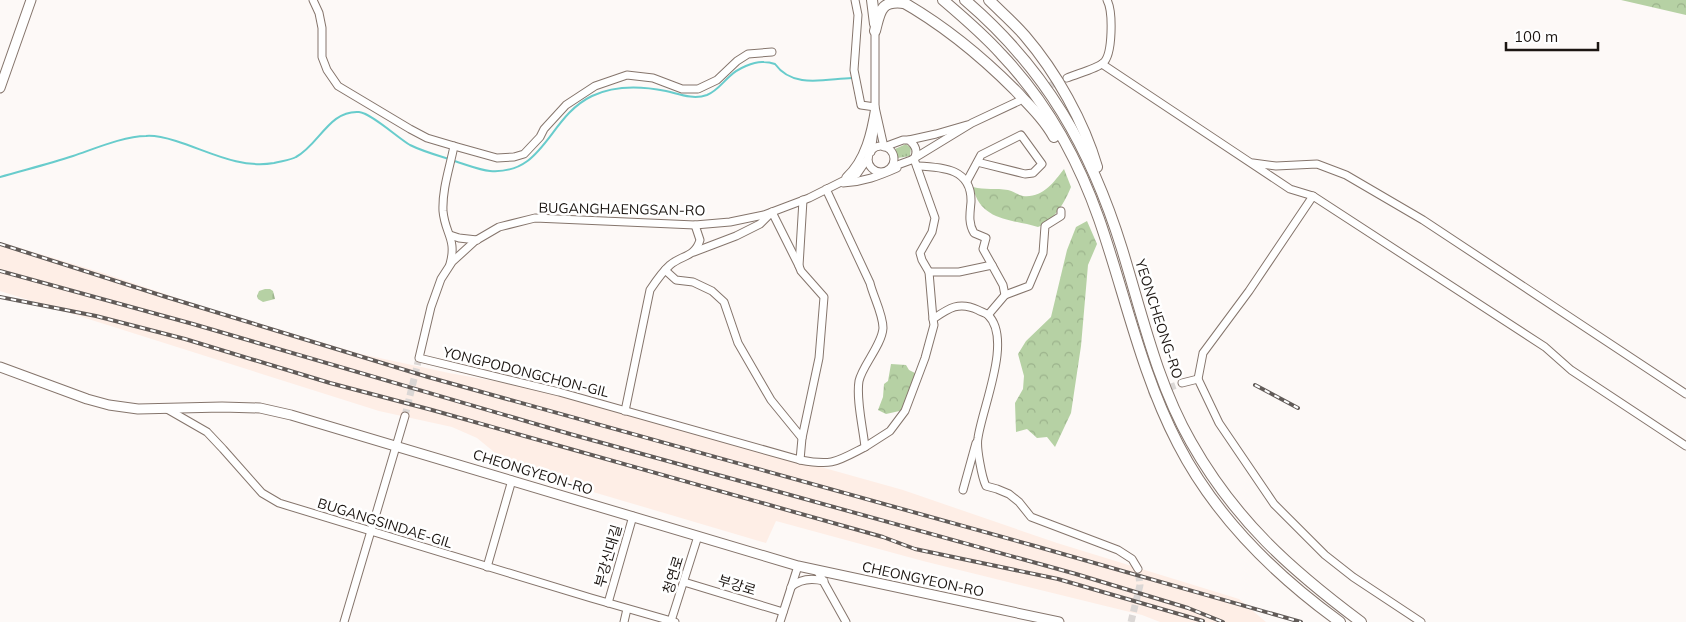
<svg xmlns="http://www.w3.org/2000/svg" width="1686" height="622" viewBox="0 0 1686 622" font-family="Mulish,'Noto Sans KR',sans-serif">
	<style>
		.built { fill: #feeee6 }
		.grass { fill: url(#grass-tufts) }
		.forest { fill: url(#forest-crowns) }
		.cemetery { fill: url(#cemetery-stones) }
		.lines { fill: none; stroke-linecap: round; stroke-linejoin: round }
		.stream { stroke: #68cccc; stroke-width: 2 }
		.minor-tunnel { stroke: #dbd7d5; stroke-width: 7; stroke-dasharray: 7 3.5; stroke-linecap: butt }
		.minor-casing { stroke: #85756c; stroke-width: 9 }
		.major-casing { stroke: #85756c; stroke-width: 11 }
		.highway-casing { stroke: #85756c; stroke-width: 12 }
		.minor { stroke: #fff; stroke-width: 7 }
		.major { stroke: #fff; stroke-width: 9 }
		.highway { stroke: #fff; stroke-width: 10 }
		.rail-casing { stroke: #615b58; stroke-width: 4 }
		.rail { stroke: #fff; stroke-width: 2; stroke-dasharray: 5.5; stroke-linecap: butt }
		.labels { text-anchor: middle; stroke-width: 5; stroke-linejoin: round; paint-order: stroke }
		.street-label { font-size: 14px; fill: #1c1612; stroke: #fff }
	</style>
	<defs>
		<pattern id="grass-tufts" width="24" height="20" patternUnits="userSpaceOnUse" patternTransform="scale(1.25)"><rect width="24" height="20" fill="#b6d1a4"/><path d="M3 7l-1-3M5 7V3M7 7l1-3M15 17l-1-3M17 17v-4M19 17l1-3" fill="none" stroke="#9cb38c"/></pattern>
		<pattern id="forest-crowns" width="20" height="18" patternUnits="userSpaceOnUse" patternTransform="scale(1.25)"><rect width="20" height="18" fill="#b6d1a4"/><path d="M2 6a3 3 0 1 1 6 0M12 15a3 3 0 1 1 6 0" fill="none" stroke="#9cb38c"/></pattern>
		<pattern id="cemetery-stones" width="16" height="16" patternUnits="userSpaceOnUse" patternTransform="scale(1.25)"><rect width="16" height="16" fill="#b6d1a4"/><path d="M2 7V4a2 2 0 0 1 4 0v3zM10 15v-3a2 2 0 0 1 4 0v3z" fill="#9cb38c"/></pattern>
	</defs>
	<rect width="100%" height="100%" fill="#fdf9f7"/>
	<path class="built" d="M0 242 103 273 207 308 361 354 449 373 546 390 903 490 1057 543 1239 599 1266 622H1160L1142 615 923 561 776 521 766 543 515 469 477 438 452 427 379 411 0 291Z"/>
	<path class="grass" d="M906 144 911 148 910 156 898 158 895 149Z"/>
	<g class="forest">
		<path d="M1621 0H1686V15Z"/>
		<path d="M1064 169 1071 187C1065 202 1054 221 1038 227 1011 219 980 221 973 187 985 190 996 188 1008 190 1013 191 1018 195 1023 196 1043 198 1053 183 1064 169Z"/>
		<path d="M1087 221 1097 244 1088 265 1081 346 1071 413 1055 447 1047 437 1037 438 1027 429 1016 432 1015 403 1023 389 1024 376 1018 354 1026 341 1051 317 1067 250 1076 227Z"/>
		<path d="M891 364 906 365 909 370 915 373 916 378 904 410 886 414 878 410 883 397 884 384 888 381Z"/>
	</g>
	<path class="cemetery" d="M265 289H270L273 291 275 299 263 302 258 299 257 296 259 291Z"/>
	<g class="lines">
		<g class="stream">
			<path d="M454 161C465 164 479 170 490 171 545 175 548 117 592 96 615 85 641 86 666 91 679 94 693 100 707 95 717 91 722 83 730 76 737 69 754 61 764 62 768 62 772 63 775 64 793 89 825 79 852 78"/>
			<path d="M0 177C24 170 49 164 73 156 94 149 124 136 146 136 156 135 166 138 176 141 208 151 239 169 274 163 281 161 291 160 296 157 319 145 329 110 359 112 371 113 398 138 410 145 422 151 436 155 449 159"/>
		</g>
		<g class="minor-tunnel">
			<path d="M1031 95 1061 80"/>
			<path d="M1149 395 1182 383"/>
			<path d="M405 416 419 358"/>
			<path d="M1131 622 1140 585 1138 569"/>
		</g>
		<defs>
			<g id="minor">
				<path d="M313 0 319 13 322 28V57L327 70 338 86 410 129 427 138 454 146C450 167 442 189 443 211 445 234 457 239 450 264"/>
				<path d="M875 28V107L884 147 903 140H909C916 146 918 151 914 159L892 167"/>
				<path d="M1102 64 1290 189 1313 196 1545 347 1571 370 1686 446"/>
				<path d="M1067 78C1076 74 1096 69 1103 63 1113 55 1113 11 1107 0"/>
				<path d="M909 140 936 134 967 125"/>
				<path d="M454 146 497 158 514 157 524 154 540 137 544 129 566 105 595 86 627 75 653 78 682 89H698L717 80 737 61 748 54 772 52"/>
				<circle cx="881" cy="159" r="13"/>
				<path d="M871 152 875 124"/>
				<path d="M913 159 972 123 1019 101"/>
				<path d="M914 159 935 218 932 232 920 253 922 260 929 272 933 319"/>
				<path d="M1253 163 1276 166 1317 164 1346 175 1423 220 1686 394"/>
				<path d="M917 166C944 167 972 169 971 202 970 213 968 223 974 233L986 238 983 249 992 265"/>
				<path d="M846 177C865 160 871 132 875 107L861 105 854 70 858 15 855 0"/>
				<path d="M967 181 981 155 1021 135 1042 164 1033 173 1025 174 977 162"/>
				<path d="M843 183C863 182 879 176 897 168"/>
				<path d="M826 189 870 283C873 296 883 314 883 328 882 345 862 366 859 381 856 399 863 428 865 447 836 462 833 466 800 460L559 392 419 358 431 307 441 279 452 262 475 241 499 227 535 218 695 225 730 222 764 215 809 198 857 174 868 158"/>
				<path d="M1313 196 1249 291 1203 353 1198 379 1219 423 1274 504 1325 555 1353 577 1421 622"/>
				<path d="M450 235 459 238 477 240"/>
				<path d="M694 252 736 236 760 224 772 212 799 266"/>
				<path d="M665 270 676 280 693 282 712 291 724 302 738 343 771 400 802 438 800 460"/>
				<path d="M929 272H959L992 265 1003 285 1005 295 988 315"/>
				<path d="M1005 295 1029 286 1043 253 1045 226 1061 216V211"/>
				<path d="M1182 383 1198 379"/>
				<path d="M167 409 207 432 223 449 262 493 279 503 591 598 675 622"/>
				<path d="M625 411 650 290C656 281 662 272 670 265 682 255 695 257 700 240L695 225"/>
				<path d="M802 438 819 358 824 297 801 271 799 266 803 200"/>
				<path d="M865 447 890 431 905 411 925 358 934 325 933 319C949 308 959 301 978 310 981 312 986 313 988 315 1013 339 982 408 978 438 976 447 982 478 986 486L997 489 1009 494 1019 502 1031 517 1118 550 1132 559 1138 569"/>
				<path d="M963 490 976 443"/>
				<path d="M487 567 512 480"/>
				<path d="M817 570 846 622"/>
				<path d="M684 582 783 612"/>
				<path d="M791 587C801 578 812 578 824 581"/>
				<path d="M608 603 633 516"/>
				<path d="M671 621 698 536"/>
				<path d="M344 622 405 416"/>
				<path d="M624 622 627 609"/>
				<path d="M780 622 798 566"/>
			</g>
			<g id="major">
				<path d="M0 88 31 0"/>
				<path d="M0 367 87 399 109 405 138 409 222 407 260 408 291 415 798 566 1059 622"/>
			</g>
			<g id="highway">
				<path d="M872 0 875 24"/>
				<path d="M899 0C942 24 980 55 1015 90 1029 105 1044 119 1054 137"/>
				<path d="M943 0C963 17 983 34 1001 54 1045 100 1078 159 1099 219 1125 294 1141 373 1178 444 1215 516 1275 575 1340 622"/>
				<path d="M965 0C1046 69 1091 149 1122 249 1142 314 1157 383 1191 442 1235 520 1290 569 1361 622"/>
				<path d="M989 0C1001 12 1014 23 1025 36 1056 72 1084 122 1097 167"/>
				<path d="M875 31C880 12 880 0 904 3"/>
			</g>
		</defs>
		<use href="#minor" class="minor-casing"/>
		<use href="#major" class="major-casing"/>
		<use href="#highway" class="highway-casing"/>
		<use href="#minor" class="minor"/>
		<use href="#major" class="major"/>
		<use href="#highway" class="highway"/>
		<defs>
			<g id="rail">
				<path d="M0 244 163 296 428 377 1035 546 1301 622"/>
				<path d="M0 271 193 324 570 434 1076 574 1188 608 1223 622"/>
				<path d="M0 297 96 316 185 339 330 383 432 410 883 537 915 549 1058 579 1203 621"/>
				<path d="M1255 385 1298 408"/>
			</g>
		</defs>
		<use href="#rail" class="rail-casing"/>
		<use href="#rail" class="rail"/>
	</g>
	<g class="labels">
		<g class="street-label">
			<text transform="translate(622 209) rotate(1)" y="5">BUGANGHAENGSAN-RO</text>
			<text transform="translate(1159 319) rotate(72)" y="5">YEONCHEONG-RO</text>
			<text transform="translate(526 372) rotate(14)" y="5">YONGPODONGCHON-GIL</text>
			<text transform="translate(533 472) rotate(17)" y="5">CHEONGYEON-RO</text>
			<text transform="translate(385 523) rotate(17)" y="5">BUGANGSINDAE-GIL</text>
			<text transform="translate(608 556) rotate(-74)" y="5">부강신대길</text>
			<text transform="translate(673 575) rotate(-73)" y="5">청연로</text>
			<text transform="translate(923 579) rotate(12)" y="5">CHEONGYEON-RO</text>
			<text transform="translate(737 585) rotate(17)" y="5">부강로</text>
		</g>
	</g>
	<path d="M1506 42v8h92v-8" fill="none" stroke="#1c1612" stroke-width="2.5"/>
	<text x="1514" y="42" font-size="15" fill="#1c1612" stroke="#ffffff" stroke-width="4" paint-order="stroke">100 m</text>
</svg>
